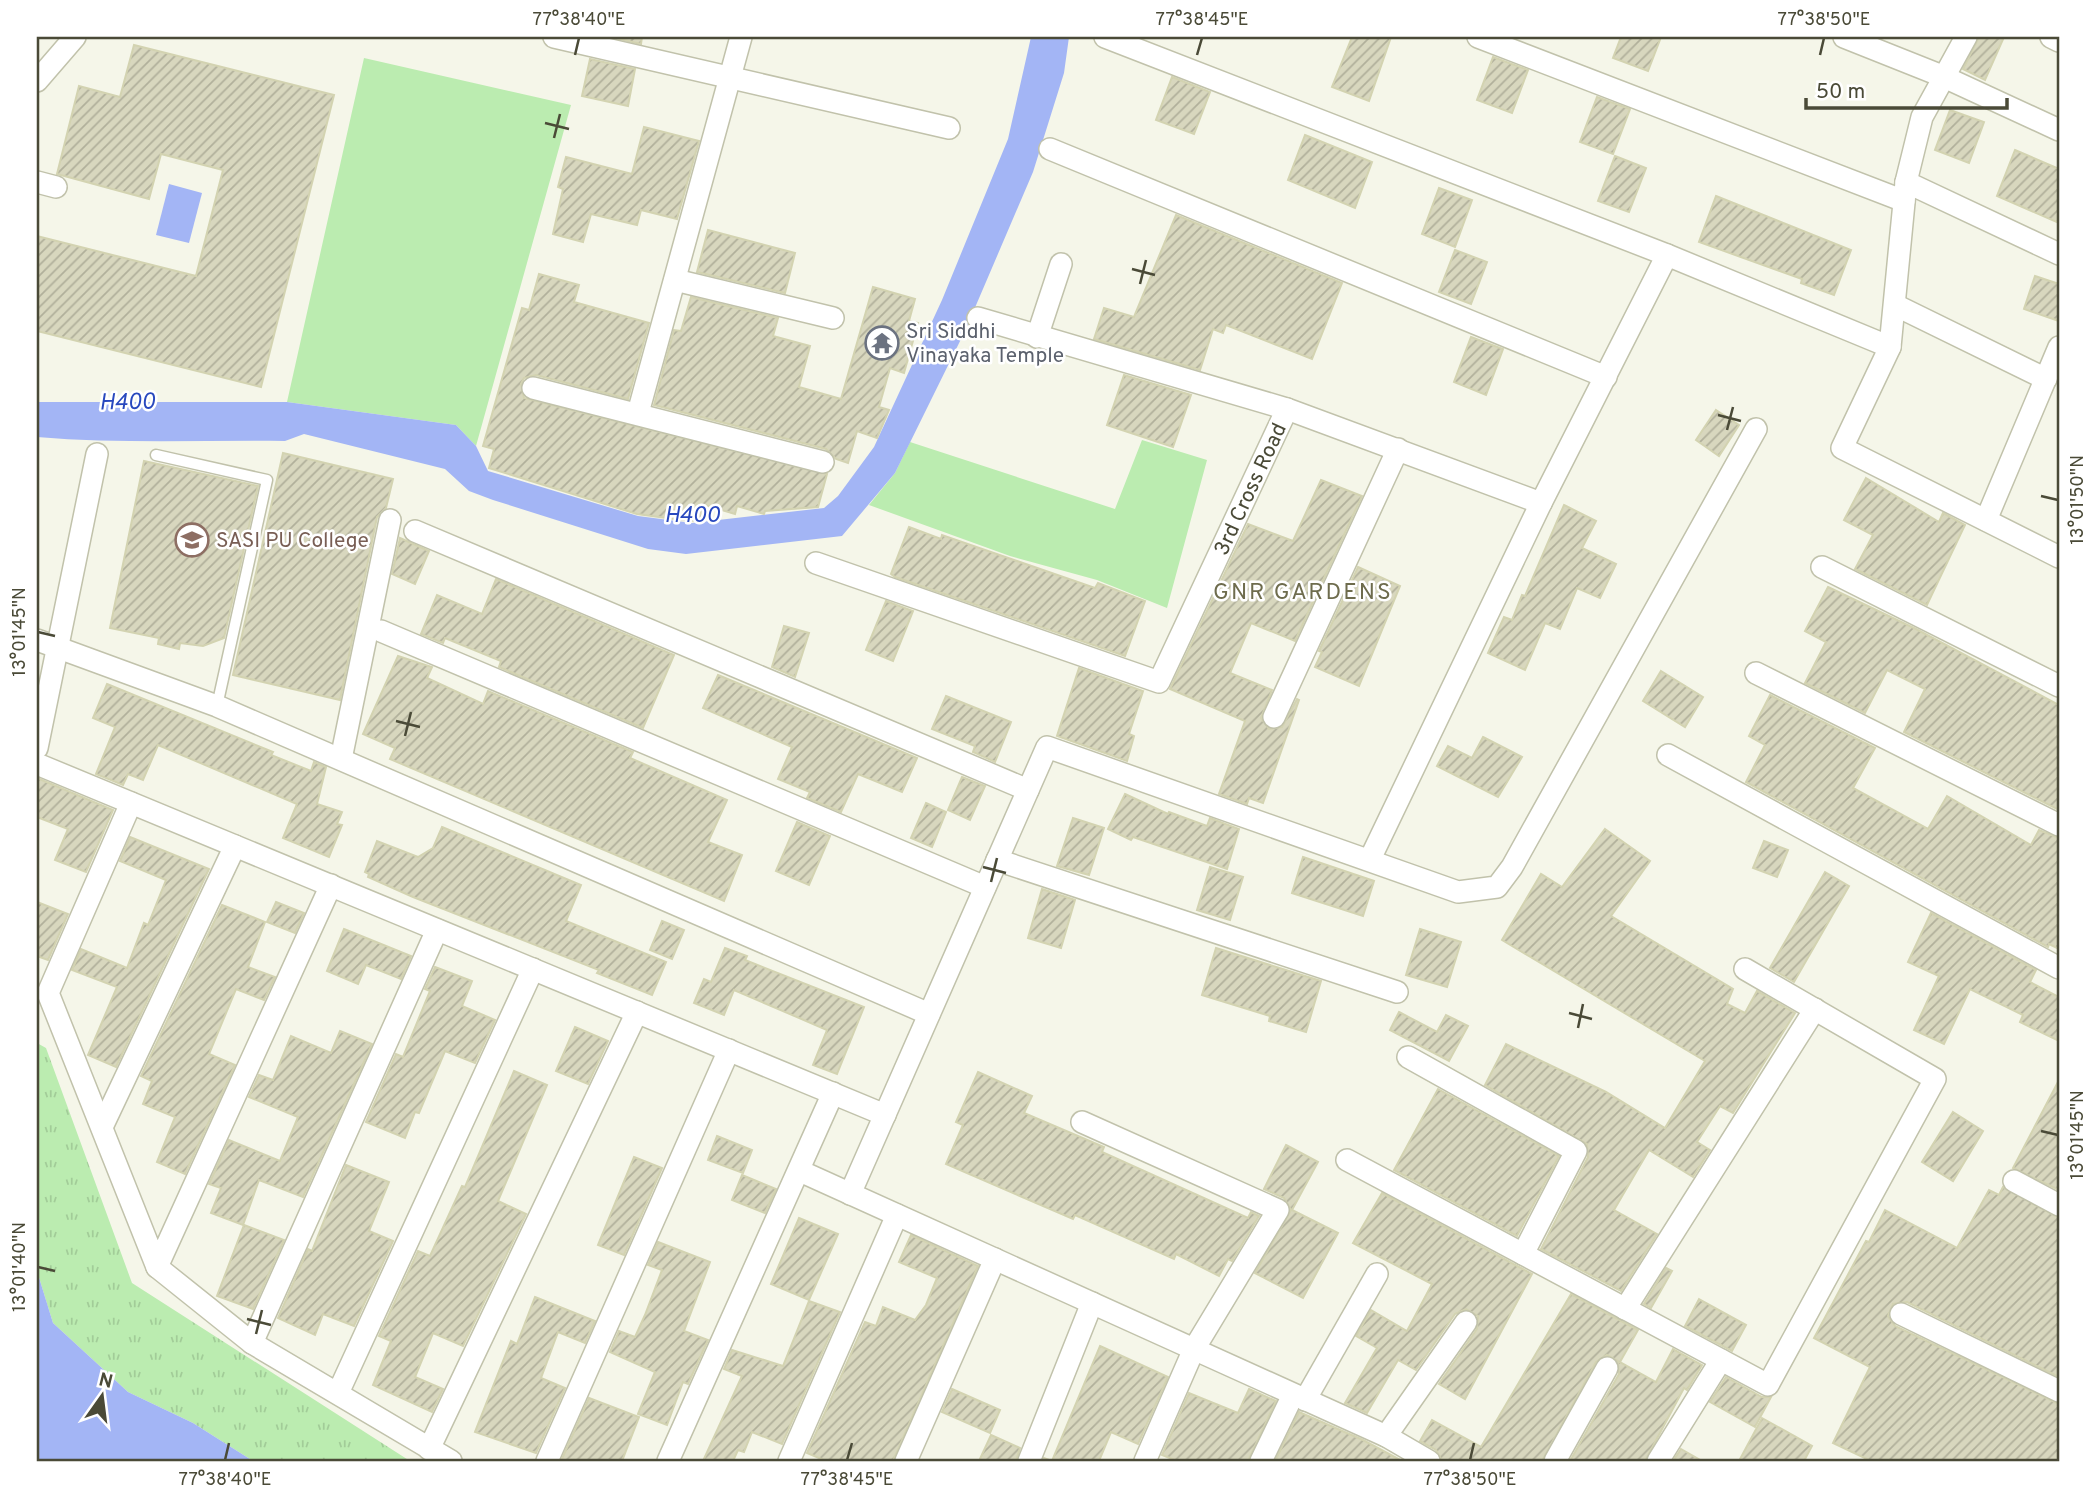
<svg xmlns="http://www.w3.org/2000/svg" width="2096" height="1498" viewBox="0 0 2096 1498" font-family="Overpass,sans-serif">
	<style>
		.grass { fill: #bbecb0 }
		.park { fill: url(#park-tufts) }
		.water { fill: #a3b5f5 }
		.building { fill: url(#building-hatch); stroke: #d3d3b1; stroke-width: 2 }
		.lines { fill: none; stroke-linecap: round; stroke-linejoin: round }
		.service-casing { stroke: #c1c2ab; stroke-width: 13 }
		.minor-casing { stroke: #c1c2ab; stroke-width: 24 }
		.service { stroke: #fff; stroke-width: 10 }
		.minor { stroke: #fff; stroke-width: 21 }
		.ticks { fill: none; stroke: #4a4a37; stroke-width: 2.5 }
		.labels { text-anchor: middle; stroke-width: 5; stroke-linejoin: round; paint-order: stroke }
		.worship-label { font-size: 21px; fill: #5b616d; stroke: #fff; text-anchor: start }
		.street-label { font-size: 21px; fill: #4a4a37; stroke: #fff }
		.education-label { font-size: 21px; fill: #785e54; stroke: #fff; text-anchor: start }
		.water-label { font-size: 23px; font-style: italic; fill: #2848be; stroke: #fff }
		.neighbourhood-label { font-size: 23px; letter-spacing: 2px; fill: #6e6c4d; stroke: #fff }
		.neatline { fill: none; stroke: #4a4a37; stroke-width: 2.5 }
		.ticks-label { font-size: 18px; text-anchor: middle; fill: #4a4a37 }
	</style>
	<defs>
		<pattern id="park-tufts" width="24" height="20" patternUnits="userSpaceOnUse" patternTransform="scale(1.75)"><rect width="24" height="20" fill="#bbecb0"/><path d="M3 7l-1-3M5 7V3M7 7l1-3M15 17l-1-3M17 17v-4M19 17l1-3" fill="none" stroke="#a2cc98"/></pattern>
		<pattern id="building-hatch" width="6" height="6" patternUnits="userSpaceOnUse" patternTransform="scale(1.75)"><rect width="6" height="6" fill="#d8d7be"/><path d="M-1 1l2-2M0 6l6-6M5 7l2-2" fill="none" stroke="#b1b09b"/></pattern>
	</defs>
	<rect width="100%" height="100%" fill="#f5f6e9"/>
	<g class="grass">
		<path d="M364 58 571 105 476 446 456 425 287 402Z"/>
		<path d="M1142 440 1207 460 1167 608 1097 580 1010 556 869 505 895 473 910 442 1115 509Z"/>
	</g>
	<path class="park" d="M37 1043 46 1048 132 1283 410 1461H253L193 1423 128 1392 53 1323 37 1271Z"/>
	<g class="water">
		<path d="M1031 37H1069L1064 73 1033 172 965 331 895 473 842 536 686 554 648 549 493 500 469 491 445 469 304 434 285 441C203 440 119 444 37 437V402H287L456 425 476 446 488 471 638 516 692 523 824 508 838 496 874 447 942 300 1008 139Z"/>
		<path d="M169 184 202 193 189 243 156 235Z"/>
		<path d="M37 1271 53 1323 128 1392 193 1423 253 1461H37Z"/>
	</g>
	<g class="building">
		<path d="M611 37H642L641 44Z"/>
		<path d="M1352 37H1391L1369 101 1332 87Z"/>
		<path d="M1621 37H1661L1648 71 1613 58Z"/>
		<path d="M1979 37H2004L1985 80 1963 69Z"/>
		<path d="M134 45 334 95 261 387 37 331V236L196 276 223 170 161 154 149 199 57 174 79 86 120 97Z"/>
		<path d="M1493 57 1528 70 1512 113 1477 100Z"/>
		<path d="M590 59 635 69 628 106 582 96Z"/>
		<path d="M1172 77 1210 92 1194 134 1156 120Z"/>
		<path d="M1597 97 1630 109 1613 154 1580 142Z"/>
		<path d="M1950 110 1984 122 1969 163 1935 150Z"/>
		<path d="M644 127 699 141 677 219 641 210 637 225 591 214 583 242 553 234 563 189 558 187 566 157 632 174Z"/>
		<path d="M1305 135 1372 162 1355 208 1288 180Z"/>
		<path d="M2015 150 2059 169V223L1997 196Z"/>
		<path d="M1615 156 1646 168 1629 212 1598 201Z"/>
		<path d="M1439 188 1472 200 1455 247 1422 234Z"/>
		<path d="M1716 196 1851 250 1834 295 1801 283 1802 279 1699 242Z"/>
		<path d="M1176 215 1342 283 1312 359 1226 325 1223 333 1213 329 1200 370 1094 339 1104 308 1134 317Z"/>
		<path d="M708 230 795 253 785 293 697 272Z"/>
		<path d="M1455 250 1487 262 1471 304 1439 292Z"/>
		<path d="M539 274 579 285 574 302 649 323 628 399 536 375 524 378 521 384 524 398 827 474 818 507 765 511 764 514 737 506 735 514 705 505 700 521 681 520 637 514 489 468 494 449 483 446 522 308 529 310Z"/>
		<path d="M2035 276 2059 284V321L2024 309Z"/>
		<path d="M873 287 915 299 909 321 918 323 904 373 890 368 879 407 889 410 877 438 857 431 848 463 836 459 826 449 654 405 674 330 681 331 691 297 778 318 773 336 810 346 799 387 841 399Z"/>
		<path d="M1471 337 1503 349 1486 395 1454 382Z"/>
		<path d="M1124 375 1191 395 1173 447 1107 425Z"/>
		<path d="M1716 410 1739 425 1719 456 1696 440Z"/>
		<path d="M283 453 393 479 386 508 377 517 340 700 233 675Z"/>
		<path d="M144 461 258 486 224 638 203 646 180 643 179 649 158 644 159 638 110 628Z"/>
		<path d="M1866 478 1939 522 1943 513 1965 525 1927 605 1855 569 1873 535 1844 520Z"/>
		<path d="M1321 480 1362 496 1295 641 1251 623 1230 673 1272 690 1261 718 1269 729 1282 727 1297 699 1299 700 1263 803 1249 798 1247 804 1219 794 1245 721 1170 689 1248 524 1293 541Z"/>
		<path d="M1564 505 1596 521 1582 548 1616 564 1600 598 1577 588 1560 629 1545 623 1525 670 1488 653 1504 617 1512 620 1522 595 1525 596Z"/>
		<path d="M909 527 941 539 942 535 1095 588 1098 583 1145 601 1125 656 895 577 891 574Z"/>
		<path d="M400 538 429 551 415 584 392 574Z"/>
		<path d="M1358 567 1400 586 1359 686 1315 667 1322 652 1319 651Z"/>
		<path d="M496 579 674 655 643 728 499 667 501 661 445 638 443 643 421 634 437 595 482 614Z"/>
		<path d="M1828 587 1916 629 2059 705V810L1904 732 1925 689 1887 670 1865 713 1805 683 1826 642 1805 631Z"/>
		<path d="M886 601 913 611 893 661 866 650Z"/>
		<path d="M784 626 809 633 795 677 772 667Z"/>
		<path d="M398 656 432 667 427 678 483 704 488 691 633 752 630 758 727 800 708 842 742 855 724 901 390 759 395 748 363 734Z"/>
		<path d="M1079 668 1143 691 1129 734 1134 736 1127 761 1057 736Z"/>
		<path d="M1661 671 1703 697 1685 727 1643 701Z"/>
		<path d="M718 675 917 758 902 792 858 774 841 812 807 798 810 792 778 779 792 747 703 708Z"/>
		<path d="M107 684 273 752 271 755 311 771 314 762 326 767 317 804 342 812 337 824 342 825 329 857 283 838 297 804 158 745 143 780 128 774 123 785 96 774 115 727 93 718Z"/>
		<path d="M1770 695 1875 748 1853 788 1928 829 1947 796 2031 845 2039 830 2059 838V949L2049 944 2048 947 1746 782 1765 745 1749 736Z"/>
		<path d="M946 696 1011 722 995 762 973 752 975 746 932 729Z"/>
		<path d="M1483 737 1522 757 1498 797 1437 766 1448 746 1472 758Z"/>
		<path d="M962 777 985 786 970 820 948 810Z"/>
		<path d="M37 778 113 810 86 872 55 860 68 829 37 817Z"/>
		<path d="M1125 794 1168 814 1169 812 1207 826 1210 818 1239 829 1227 869 1133 837 1131 840 1108 829Z"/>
		<path d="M926 803 946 812 932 847 911 838Z"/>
		<path d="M1073 818 1104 828 1089 875 1057 866Z"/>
		<path d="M797 822 830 836 809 885 776 871Z"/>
		<path d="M442 827 581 885 566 921 666 962 652 995 597 973 599 970 413 897 368 877 369 874 365 872 377 841 418 857 433 848Z"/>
		<path d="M1605 829 1650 861 1611 916 1733 989 1727 1004 1745 1013 1757 991 1795 1013 1733 1113 1720 1106 1697 1142 1710 1150 1693 1177 1649 1150 1614 1210 1657 1234 1621 1291 1541 1249 1588 1157 1587 1144 1485 1085 1506 1044 1606 1092 1665 1128 1705 1061 1502 940 1541 874 1562 887Z"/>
		<path d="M130 837 209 869 116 1067 88 1055 117 987 72 970 81 949 127 968 144 923 148 925 166 880 120 861Z"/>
		<path d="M1764 841 1788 850 1777 877 1753 868Z"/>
		<path d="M1303 857 1374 881 1363 916 1292 893Z"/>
		<path d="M1210 867 1243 877 1230 920 1197 910Z"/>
		<path d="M1825 872 1849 886 1794 982 1770 968Z"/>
		<path d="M1042 889 1075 900 1061 948 1028 938Z"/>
		<path d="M37 902 68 914 48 960 37 956Z"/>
		<path d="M276 902 304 913 295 933 267 922Z"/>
		<path d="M222 905 265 922 248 967 275 977 264 1000 236 989 209 1054 235 1065 185 1174 157 1162 175 1117 143 1104 152 1081 141 1076Z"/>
		<path d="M1931 913 2036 970 2030 982 2059 997V1041L2020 1022 2023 1015 1970 989 1944 1044 1914 1030 1939 976 1908 962Z"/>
		<path d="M662 921 684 930 672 959 650 950Z"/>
		<path d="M344 929 411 956 401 979 366 965 358 984 327 971Z"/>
		<path d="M1420 929 1461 942 1447 987 1406 975Z"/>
		<path d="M725 948 747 956 745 960 864 1007 837 1074 813 1065 827 1030 734 990 724 1015 694 1003 704 979 711 982Z"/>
		<path d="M1216 948 1321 981 1306 1032 1269 1021 1270 1016 1202 995Z"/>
		<path d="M435 967 472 981 462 1006 495 1020 475 1063 445 1051 419 1113 415 1112 405 1138 366 1122 396 1054 403 1057 430 991 425 989Z"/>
		<path d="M1399 1012 1437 1032 1446 1015 1468 1026 1449 1061 1390 1030Z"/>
		<path d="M575 1027 608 1041 588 1084 556 1071Z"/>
		<path d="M340 1031 372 1044 303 1197 259 1180 243 1225 211 1213 221 1188 209 1184 229 1140 280 1161 298 1117 249 1097 259 1075 273 1080 291 1036 331 1053Z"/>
		<path d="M514 1071 547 1085 498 1201 526 1214 463 1346 433 1333 415 1377 443 1389 432 1412 373 1385 391 1341 379 1336 418 1251 430 1256 462 1186 465 1187Z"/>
		<path d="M978 1072 1032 1096 1024 1113 1104 1147 1102 1152 1248 1218 1251 1212 1259 1216 1232 1261 1228 1259 1219 1276 1176 1254 1174 1259 1075 1215 1073 1219 946 1164 963 1125 956 1122Z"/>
		<path d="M2059 1080V1190L2013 1168Z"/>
		<path d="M1438 1089 1559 1156 1517 1236 1394 1170Z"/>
		<path d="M1953 1112 1983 1131 1953 1181 1922 1162Z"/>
		<path d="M717 1136 752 1150 743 1173 708 1160Z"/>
		<path d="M1286 1145 1318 1162 1292 1210 1338 1233 1303 1298 1255 1273 1291 1210 1284 1198 1264 1189Z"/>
		<path d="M634 1157 662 1168 624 1255 598 1245Z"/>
		<path d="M346 1165 389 1182 369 1231 393 1241 354 1326 323 1314 315 1335 278 1318 308 1249 312 1251Z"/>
		<path d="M742 1175 776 1189 765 1213 732 1200Z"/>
		<path d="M2003 1187 2059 1218V1377L1907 1302 1893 1304 1888 1316 1895 1326 2059 1404V1461H1871L1833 1443 1870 1367 1814 1338 1866 1241 1869 1242 1885 1210 1957 1248 1989 1190 1999 1195Z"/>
		<path d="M1382 1193 1532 1274 1465 1399 1439 1384 1477 1329 1478 1316 1466 1309 1455 1314 1416 1370 1398 1360 1367 1413 1345 1403 1377 1348 1356 1336 1371 1310 1407 1331 1432 1284 1353 1243Z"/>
		<path d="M799 1218 838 1234 809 1300 771 1284Z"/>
		<path d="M244 1225 284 1240 253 1309 217 1296Z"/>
		<path d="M911 1235 978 1266 893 1461H826L807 1453 865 1322 876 1326 883 1307 915 1320 926 1305 937 1278 899 1262Z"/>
		<path d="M658 1242 710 1262 684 1331 708 1340 688 1384 683 1382 667 1425 638 1414 655 1372 610 1352 619 1331 635 1337 645 1315 662 1270 648 1265Z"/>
		<path d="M1666 1268 1672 1271 1651 1308 1644 1304Z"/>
		<path d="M1571 1294 1638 1330 1620 1362 1656 1382 1673 1349 1702 1365 1687 1390 1684 1388 1645 1461H1570L1619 1374 1618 1361 1607 1355 1596 1362 1542 1461H1442L1436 1450 1420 1441 1432 1420 1481 1447Z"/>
		<path d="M535 1297 595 1321 585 1343 558 1332 541 1378 565 1388 536 1453 475 1432 511 1341 517 1344Z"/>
		<path d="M1699 1299 1746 1325 1732 1351 1685 1326Z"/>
		<path d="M809 1301 840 1312 782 1444 752 1432 744 1452 738 1450 733 1461H703L742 1376 724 1369 732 1350 783 1366Z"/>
		<path d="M1100 1346 1168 1377 1138 1444 1111 1432 1099 1461H1043L1044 1458 1052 1461Z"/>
		<path d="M1726 1377 1762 1397H1771L1755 1427 1710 1402Z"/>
		<path d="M952 1389 1000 1410 990 1433 942 1412Z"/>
		<path d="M1249 1389 1276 1401 1248 1461H1177L1162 1455 1189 1393 1238 1413Z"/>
		<path d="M589 1398 639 1417 622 1461H561Z"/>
		<path d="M1299 1412 1363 1440 1402 1461H1275Z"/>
		<path d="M1762 1418 1812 1446 1804 1461H1739Z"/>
		<path d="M991 1435 1020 1448 1016 1461H979Z"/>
		<path d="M1681 1449 1702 1461H1673Z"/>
	</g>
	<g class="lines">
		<defs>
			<path id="service" d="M156 455 267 480 217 706"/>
			<g id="minor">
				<path d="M554 37 949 128"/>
				<path d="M1105 37 1667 255 1890 347"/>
				<path d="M1478 37 1904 201"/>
				<path d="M1844 37 1942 76 2059 130"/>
				<path d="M1966 37 1922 117 1906 182 1890 347 1842 448 2059 557"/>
				<path d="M2051 37 2059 41"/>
				<path d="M37 81 75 37"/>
				<path d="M1050 149 1606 377"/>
				<path d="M37 182 56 187"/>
				<path d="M1906 182 2059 254"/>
				<path d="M675 280 833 318"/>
				<path d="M1895 305 2046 379"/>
				<path d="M978 318 1287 409 1541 503"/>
				<path d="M1037 337 1061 264"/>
				<path d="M533 388 823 462"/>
				<path d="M638 413 741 37"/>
				<path d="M1986 520 2059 347"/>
				<path d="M415 531 1028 790"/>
				<path d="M816 563 1159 682 1287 409"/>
				<path d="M1822 567 2059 686"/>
				<path d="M381 631 985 887"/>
				<path d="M37 640 217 706 929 1014"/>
				<path d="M1756 673 2059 825"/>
				<path d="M1274 717 1398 449"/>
				<path d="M37 748 97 454"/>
				<path d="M1668 755 2059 968"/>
				<path d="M341 759 390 520"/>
				<path d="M37 764 885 1115"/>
				<path d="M131 803 48 993 157 1267 331 885"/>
				<path d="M1370 859 1541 503 1667 255"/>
				<path d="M997 860 1397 992"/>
				<path d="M1408 1057 1576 1151 1523 1254"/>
				<path d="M1082 1122 1278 1210 1194 1349 1145 1461"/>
				<path d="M102 1127 235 846"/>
				<path d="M1347 1160 1768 1385 1935 1079 1745 969"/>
				<path d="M800 1171 1386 1436 1429 1461"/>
				<path d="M2014 1181 2059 1205"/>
				<path d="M850 1194 1047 747 1458 892 1497 887 1512 867 1756 429"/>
				<path d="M157 1267 252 1343 451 1461"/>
				<path d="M1625 1309 1815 1009"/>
				<path d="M1901 1314 2059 1391"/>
				<path d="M252 1343 437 930"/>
				<path d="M338 1393 533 969"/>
				<path d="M1305 1400 1377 1274"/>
				<path d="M1386 1436 1466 1322"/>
				<path d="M429 1449 637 1012"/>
				<path d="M547 1461 729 1050"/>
				<path d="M668 1461 833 1093"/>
				<path d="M789 1461 897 1215"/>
				<path d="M906 1461 995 1259"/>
				<path d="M1029 1461 1092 1303"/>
				<path d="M1261 1461 1293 1395"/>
				<path d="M1555 1461 1607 1368"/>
				<path d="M1658 1461 1721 1360"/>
			</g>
		</defs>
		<use href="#service" class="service-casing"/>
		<use href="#minor" class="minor-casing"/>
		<use href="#service" class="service"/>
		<use href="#minor" class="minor"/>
	</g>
	<path class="ticks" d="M575 55 579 38M1197 55 1202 38M1820 55 1824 38M545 123 569 129M554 138 560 114M1132 269 1155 275M1140 284 1146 260M1718 415 1741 421M1727 430 1733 407M2041 496 2058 500M38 632 55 636M396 721 420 727M405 736 411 712M983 867 1006 873M991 882 997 858M1569 1013 1592 1019M1578 1028 1583 1004M2041 1131 2058 1135M38 1267 55 1271M247 1319 271 1325M256 1334 262 1310M225 1460 229 1443M847 1460 852 1443M1470 1460 1474 1443"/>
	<defs>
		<symbol id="temple-ring" viewBox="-11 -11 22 22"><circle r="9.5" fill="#fff" stroke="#6b7280" stroke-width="1.5"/><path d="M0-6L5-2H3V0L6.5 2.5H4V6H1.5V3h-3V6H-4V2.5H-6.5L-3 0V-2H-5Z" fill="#6b7280"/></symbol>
		<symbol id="university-ring" viewBox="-11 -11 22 22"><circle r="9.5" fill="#fff" stroke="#8d6e63" stroke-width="1.5"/><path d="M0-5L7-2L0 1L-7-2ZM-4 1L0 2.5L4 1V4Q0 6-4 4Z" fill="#8d6e63"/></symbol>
	</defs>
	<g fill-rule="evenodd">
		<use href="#temple-ring" x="863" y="324" width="38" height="38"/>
		<use href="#university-ring" x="173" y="521" width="38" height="38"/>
	</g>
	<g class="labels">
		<g class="worship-label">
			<text x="906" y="338">Sri Siddhi<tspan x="906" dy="24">Vinayaka Temple</tspan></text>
		</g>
		<g class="street-label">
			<text transform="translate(1250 489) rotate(-65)" y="7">3rd Cross Road</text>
		</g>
		<g class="education-label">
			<text x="216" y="547">SASI PU College</text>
		</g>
		<g class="water-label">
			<text transform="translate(127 401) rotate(-1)" y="8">H400</text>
			<text x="692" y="522">H400</text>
		</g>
		<g class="neighbourhood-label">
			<text x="1303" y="599">GNR GARDENS</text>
		</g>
	</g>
	<rect width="2096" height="1498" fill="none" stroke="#ffffff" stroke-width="77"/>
	<g transform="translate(102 1396) rotate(14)" stroke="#ffffff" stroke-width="5" paint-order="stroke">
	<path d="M0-5L12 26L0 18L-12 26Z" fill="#4a4a37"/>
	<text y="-10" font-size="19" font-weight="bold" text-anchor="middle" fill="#4a4a37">N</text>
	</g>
	<path d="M1806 98v10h201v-10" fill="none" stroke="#4a4a37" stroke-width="3.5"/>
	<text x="1816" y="98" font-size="21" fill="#4a4a37" stroke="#ffffff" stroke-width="5" paint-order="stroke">50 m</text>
	<rect x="38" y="38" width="2020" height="1422" class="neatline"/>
	<g class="ticks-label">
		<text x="579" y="25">77°38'40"E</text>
		<text x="1202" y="25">77°38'45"E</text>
		<text x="1824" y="25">77°38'50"E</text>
		<text transform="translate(2077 500) rotate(-90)" y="6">13°01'50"N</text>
		<text transform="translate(19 632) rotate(-90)" y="6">13°01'45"N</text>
		<text transform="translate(2077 1135) rotate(-90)" y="6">13°01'45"N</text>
		<text transform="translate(19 1267) rotate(-90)" y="6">13°01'40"N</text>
		<text x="225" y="1485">77°38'40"E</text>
		<text x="847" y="1485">77°38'45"E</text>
		<text x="1470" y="1485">77°38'50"E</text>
	</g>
</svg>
